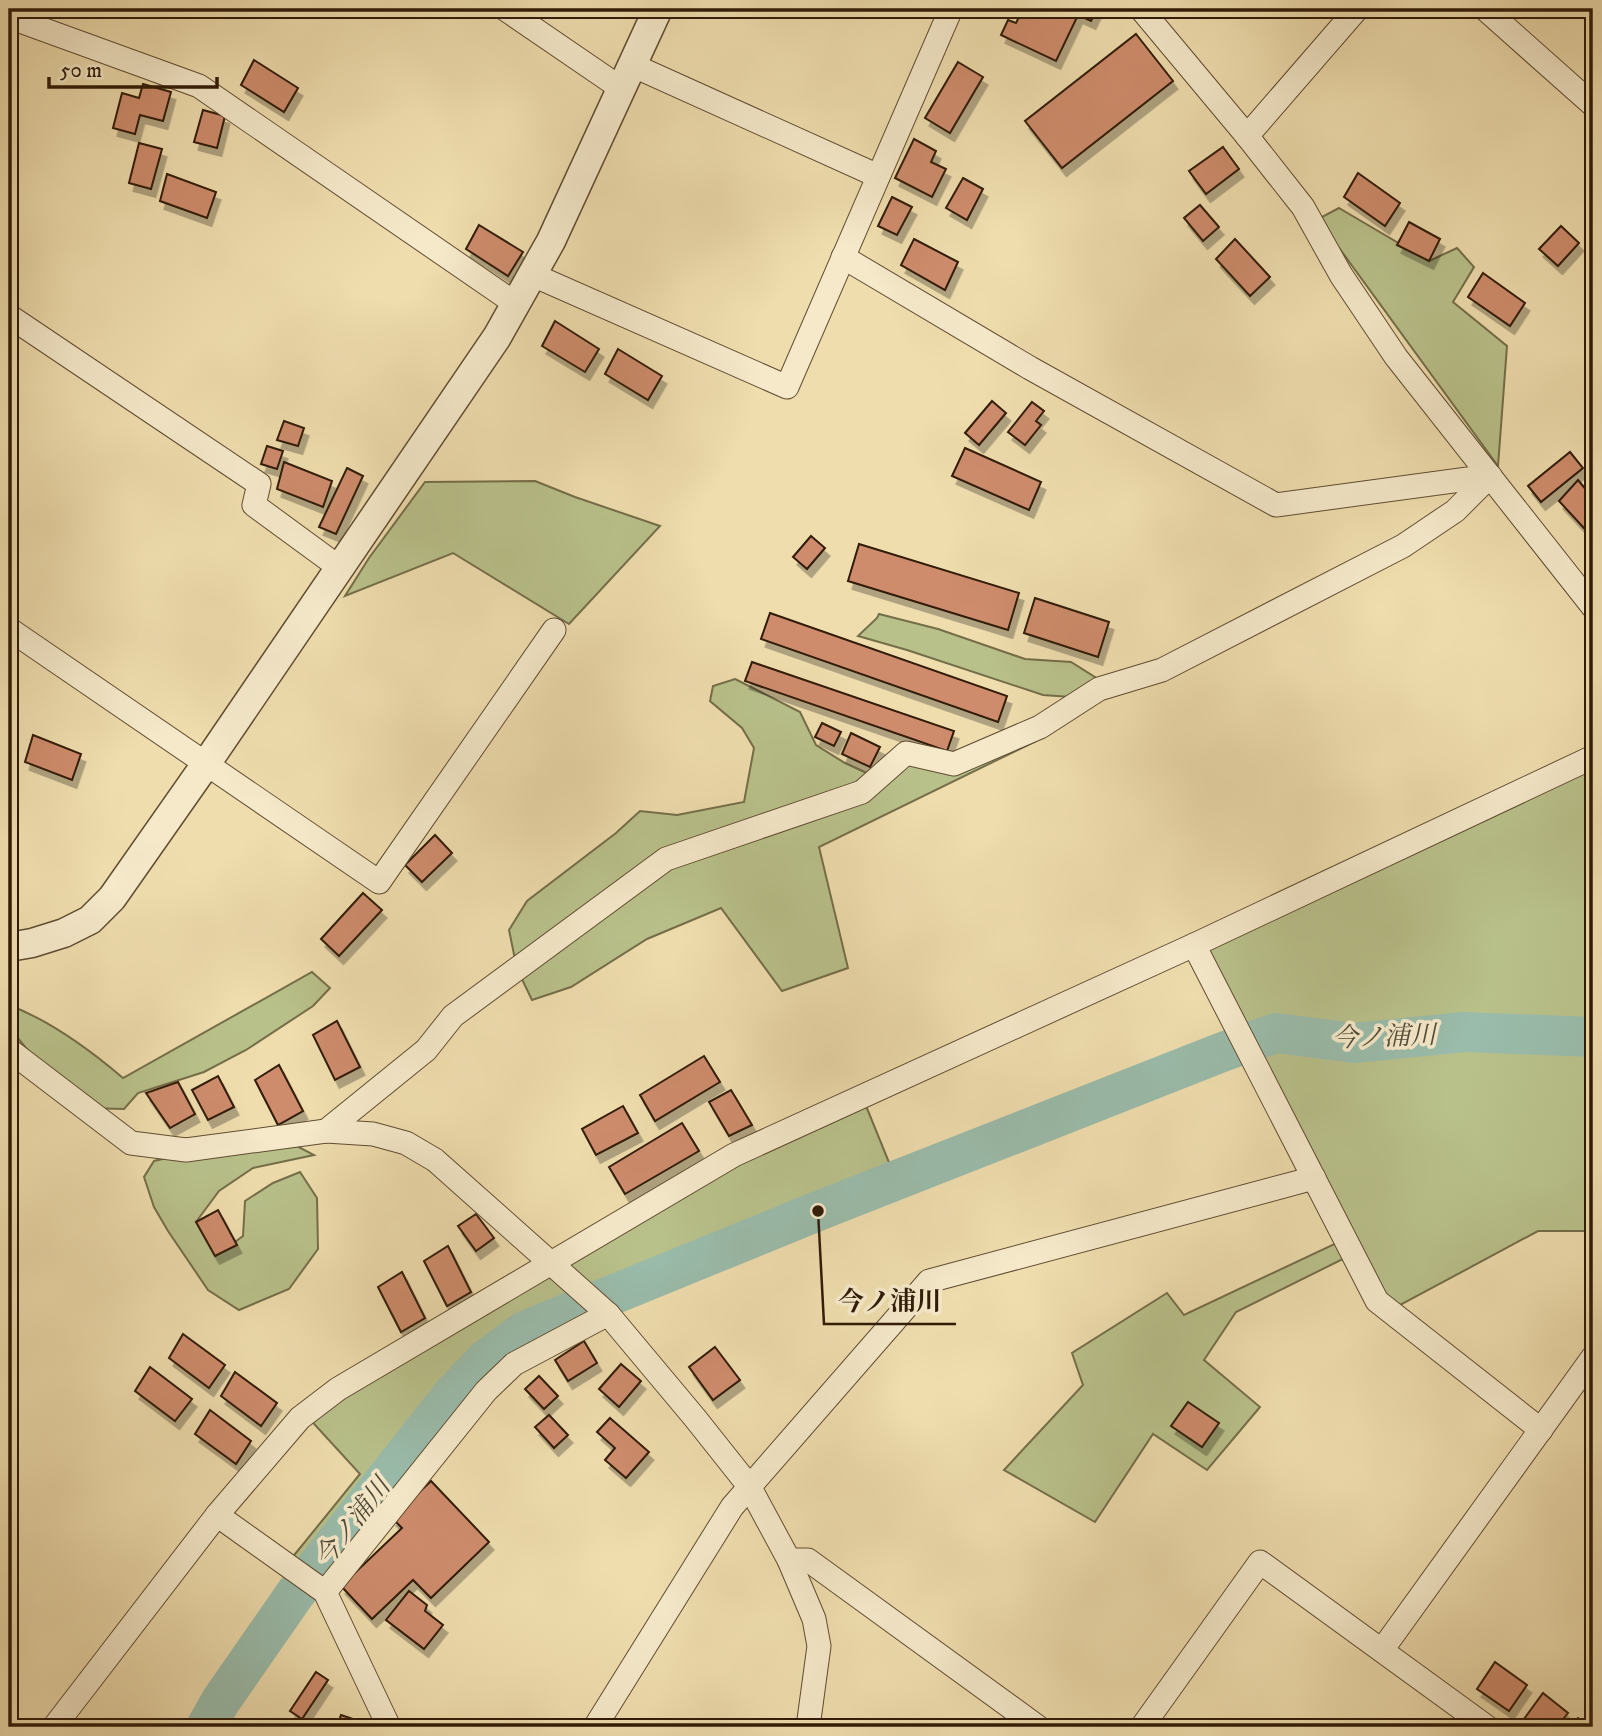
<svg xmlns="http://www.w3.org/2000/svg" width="1602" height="1736" viewBox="0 0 1602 1736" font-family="'IM FELL DW Pica','Noto Serif JP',serif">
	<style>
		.green { fill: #b9c18b; stroke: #746e49; stroke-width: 2 }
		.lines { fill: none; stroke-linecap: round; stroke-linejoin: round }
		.river { stroke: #9abcab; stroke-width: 40 }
		.building { fill: #ce8c6c; stroke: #301b07; stroke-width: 2; filter: url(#shadow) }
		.minor-casing { stroke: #604c31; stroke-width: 25 }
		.tertiary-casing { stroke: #604c31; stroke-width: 31 }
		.minor { stroke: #f5e9ca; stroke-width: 23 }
		.tertiary { stroke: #f5e9ca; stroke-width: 28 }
		.labels { text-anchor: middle; stroke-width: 7; stroke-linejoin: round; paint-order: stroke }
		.water-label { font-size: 26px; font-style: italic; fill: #504b38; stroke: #f5e9ca }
		.leader { fill: none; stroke: #301b07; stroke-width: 2.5 }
		.callout-dot { fill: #301b07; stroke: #f5e9ca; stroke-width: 2.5 }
		.callout-label { font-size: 26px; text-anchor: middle; font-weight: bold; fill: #301b07; stroke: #f5e9ca; stroke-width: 7; stroke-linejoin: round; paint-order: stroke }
	</style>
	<defs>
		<filter id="shadow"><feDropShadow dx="4.5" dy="8" stdDeviation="0" flood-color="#0004"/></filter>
	</defs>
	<rect width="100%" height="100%" fill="#efddae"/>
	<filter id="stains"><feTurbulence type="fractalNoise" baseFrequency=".00286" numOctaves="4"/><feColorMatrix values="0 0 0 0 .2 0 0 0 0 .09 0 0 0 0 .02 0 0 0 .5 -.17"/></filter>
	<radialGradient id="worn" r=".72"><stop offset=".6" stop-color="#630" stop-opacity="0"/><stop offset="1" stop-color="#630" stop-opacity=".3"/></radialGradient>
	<g class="green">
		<path d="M1339 208 1429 261 1457 248 1474 267 1453 302 1507 346 1498 466 1318 219Z"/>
		<path d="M535 481 575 497 660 526 569 624 453 553 345 596 369 558 425 482Z"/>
		<path d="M879 614 938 629 1025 659 1071 662 1109 686 1085 698 1043 695 907 650 858 636 877 618Z"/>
		<path d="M735 679 800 712 816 745 845 763 877 778 914 763 1036 741 819 847 848 968 782 991 721 908 647 939 571 987 532 1000 517 969 509 930 527 901 616 833 640 811 677 815 744 802 754 748 742 728 710 701 713 686Z"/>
		<path d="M1593 757V1231H1538L1389 1311 1194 945Z"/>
		<path d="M312 972 330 988 313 1006 246 1050 204 1072 138 1093 124 1109 85 1108 57 1086 17 1037 9 1031V1005C51 1021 89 1049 123 1078Z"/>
		<path d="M862 1096 901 1192 754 1249 652 1296 512 1366 325 1592 291 1559 360 1474 305 1414 481 1304Z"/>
		<path d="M293 1144 314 1155 253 1168 219 1191 196 1222 216 1256 243 1236 245 1201 273 1183 300 1172 317 1198 318 1249 289 1289 239 1310 208 1290 168 1231 154 1207 144 1177 154 1161 218 1146Z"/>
		<path d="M1345 1239 1353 1254 1236 1312 1204 1360 1260 1407 1207 1470 1153 1434 1095 1522 1004 1470 1083 1385 1072 1353 1167 1293 1184 1315Z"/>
	</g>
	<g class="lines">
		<path class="river" d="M206 1727 220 1702 295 1594 453 1394 486 1359 524 1331 818 1211 1225 1051 1276 1033 1354 1043 1464 1032 1593 1037"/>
	</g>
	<g class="building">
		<path d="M1023 9H1032L1044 14 1047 9H1097L1091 21 1078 15 1056 61 1001 35 1008 20 1016 23Z"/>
		<path d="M1136 34 1173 81 1062 168 1025 121Z"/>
		<path d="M254 60 298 88 284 112 241 85Z"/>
		<path d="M958 62 983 77 950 133 925 118Z"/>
		<path d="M143 84 171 92 163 121 140 115 135 134 113 128 122 93 139 98Z"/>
		<path d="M203 110 225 116 217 148 194 142Z"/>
		<path d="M914 139 936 151 931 162 946 169 932 197 895 178Z"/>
		<path d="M139 143 162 149 151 189 129 183Z"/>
		<path d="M1223 147 1239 169 1206 194 1189 171Z"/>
		<path d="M1358 173 1400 203 1385 226 1344 197Z"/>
		<path d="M167 174 216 192 207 218 160 201Z"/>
		<path d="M963 178 983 189 967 220 946 208Z"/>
		<path d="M892 197 912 207 897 235 878 226Z"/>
		<path d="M1200 205 1219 227 1203 241 1184 218Z"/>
		<path d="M1409 222 1440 239 1429 261 1397 245Z"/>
		<path d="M479 225 523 252 508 276 466 249Z"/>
		<path d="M1561 226 1579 243 1558 266 1539 249Z"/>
		<path d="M914 239 958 262 945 290 901 265Z"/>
		<path d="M1235 239 1270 277 1250 296 1216 259Z"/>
		<path d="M1483 273 1525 303 1510 326 1468 297Z"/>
		<path d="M555 321 599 349 585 372 542 346Z"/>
		<path d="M618 349 662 376 648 400 605 374Z"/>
		<path d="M992 401 1006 413 979 445 965 433Z"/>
		<path d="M1032 402 1044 411 1036 421 1041 425 1025 445 1008 432Z"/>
		<path d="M284 421 304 428 298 446 277 440Z"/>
		<path d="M267 446 283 451 277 469 261 464Z"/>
		<path d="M965 448 1041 482 1029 510 952 476Z"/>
		<path d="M1570 452 1583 468 1541 502 1528 486Z"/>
		<path d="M284 462 332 481 323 507 277 489Z"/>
		<path d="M347 468 363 476 336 534 319 527Z"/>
		<path d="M1578 480 1593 498V538L1559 501Z"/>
		<path d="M811 536 825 548 807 569 793 557Z"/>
		<path d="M859 544 1019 593 1008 630 848 581Z"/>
		<path d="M1035 598 1109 622 1098 657 1024 633Z"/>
		<path d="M770 613 1007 696 998 722 761 639Z"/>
		<path d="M752 662 954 731 947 751 745 681Z"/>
		<path d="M822 723 841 732 834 746 815 737Z"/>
		<path d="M851 733 880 747 870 767 842 754Z"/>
		<path d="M33 735 81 754 72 780 25 762Z"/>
		<path d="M435 835 452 853 422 882 405 865Z"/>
		<path d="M363 893 382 910 339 956 321 939Z"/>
		<path d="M337 1021 360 1067 335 1080 313 1035Z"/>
		<path d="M704 1056 720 1082 655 1121 640 1095Z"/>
		<path d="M279 1065 303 1111 278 1125 255 1080Z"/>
		<path d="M218 1076 234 1107 208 1120 192 1090Z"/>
		<path d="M178 1082 195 1114 170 1128 146 1093Z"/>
		<path d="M731 1090 752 1125 729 1136 709 1102Z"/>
		<path d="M623 1106 638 1133 596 1155 582 1129Z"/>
		<path d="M682 1123 699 1151 625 1194 609 1167Z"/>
		<path d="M218 1210 237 1245 215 1256 196 1222Z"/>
		<path d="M476 1214 494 1238 476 1251 458 1226Z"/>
		<path d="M448 1246 471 1292 447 1306 424 1261Z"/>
		<path d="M402 1272 425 1318 401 1332 378 1287Z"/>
		<path d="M183 1334 225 1365 209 1388 169 1358Z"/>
		<path d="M584 1341 597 1363 568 1381 555 1360Z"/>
		<path d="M715 1347 740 1380 713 1400 689 1367Z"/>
		<path d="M621 1364 641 1381 619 1407 599 1389Z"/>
		<path d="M150 1367 192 1399 175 1421 135 1391Z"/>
		<path d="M235 1372 277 1403 261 1426 221 1396Z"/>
		<path d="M539 1376 558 1396 544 1409 525 1389Z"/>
		<path d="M1188 1402 1219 1423 1202 1447 1171 1426Z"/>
		<path d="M210 1410 251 1441 236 1464 195 1434Z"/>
		<path d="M549 1415 568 1435 554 1448 535 1427Z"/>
		<path d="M610 1418 649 1452 626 1478 605 1460 615 1448 597 1432Z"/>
		<path d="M431 1481 489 1542 431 1598 413 1580 372 1619 341 1586 402 1528 392 1518Z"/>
		<path d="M409 1591 427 1605 425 1611 443 1625 424 1649 386 1620Z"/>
		<path d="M1495 1662 1527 1685 1509 1711 1477 1689Z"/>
		<path d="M316 1672 328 1680 302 1719 290 1711Z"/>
		<path d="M1543 1693 1568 1713 1557 1727H1535L1524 1719Z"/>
		<path d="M341 1715 362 1722 360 1727H337Z"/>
		<path d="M1578 1718 1591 1727H1571Z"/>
	</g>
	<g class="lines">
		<defs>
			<g id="minor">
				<path d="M505 9 622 89"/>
				<path d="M1141 9 1247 136 1303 207 1341 275 1396 357 1593 607"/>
				<path d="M1485 9 1593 105"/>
				<path d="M9 17 199 86 516 304"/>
				<path d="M632 65 878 176"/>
				<path d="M1247 136 1357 9"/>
				<path d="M843 257 1030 368 1276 505 1490 476"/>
				<path d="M533 275 787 387 951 9"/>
				<path d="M9 316 259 484 254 505 340 568"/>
				<path d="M9 629 379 882 554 630"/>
				<path d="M1194 945 1377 1301 1541 1430"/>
				<path d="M9 1050 131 1143 186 1150 326 1131 373 1134 406 1143 435 1160 608 1314 695 1418 749 1486 789 1560 814 1619 819 1646 808 1727"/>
				<path d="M326 1131 426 1050 453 1016 666 859 862 792 906 753 954 764 1040 727 1099 689 1162 670 1403 546 1455 511 1490 476"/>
				<path d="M217 1515 325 1592 389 1727"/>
				<path d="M789 1560H808L1038 1727"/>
				<path d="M325 1592 486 1391 514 1364 608 1314"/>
				<path d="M1382 1650 1593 1357"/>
				<path d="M54 1727 217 1515 300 1418 338 1389 734 1155 1194 945 1593 757"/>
				<path d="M595 1727 732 1507 929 1281 1314 1178"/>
				<path d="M1142 1727 1260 1562 1487 1727"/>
			</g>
			<path id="tertiary" d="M9 947 32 943 64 933 90 920 112 898 206 764 497 337 551 241 658 9"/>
		</defs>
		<use href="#minor" class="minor-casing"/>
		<use href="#tertiary" class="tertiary-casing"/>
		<use href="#minor" class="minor"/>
		<use href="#tertiary" class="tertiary"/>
	</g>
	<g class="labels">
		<g class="water-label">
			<text transform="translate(1384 1036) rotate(-2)" y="9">今ノ浦川</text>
			<text transform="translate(352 1522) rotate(-52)" y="9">今ノ浦川</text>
		</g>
	</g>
	<path class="leader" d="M818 1211L824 1324H956"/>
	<circle class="callout-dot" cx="818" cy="1211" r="7"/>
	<g class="callout-label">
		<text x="890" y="1310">今ノ浦川</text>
	</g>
	<rect width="1602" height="1736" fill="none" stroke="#efddae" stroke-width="35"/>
	<rect x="10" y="10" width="1581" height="1715" fill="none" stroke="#301b07" stroke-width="3.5"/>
	<rect x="18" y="18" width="1567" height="1701" fill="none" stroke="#301b07" stroke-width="2"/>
	<path d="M49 77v10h168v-10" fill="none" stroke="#301b07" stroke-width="3.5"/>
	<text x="60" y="77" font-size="21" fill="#301b07" stroke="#f5e9ca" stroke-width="5" paint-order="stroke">50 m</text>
	<rect width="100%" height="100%" filter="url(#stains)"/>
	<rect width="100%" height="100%" fill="url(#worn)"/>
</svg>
